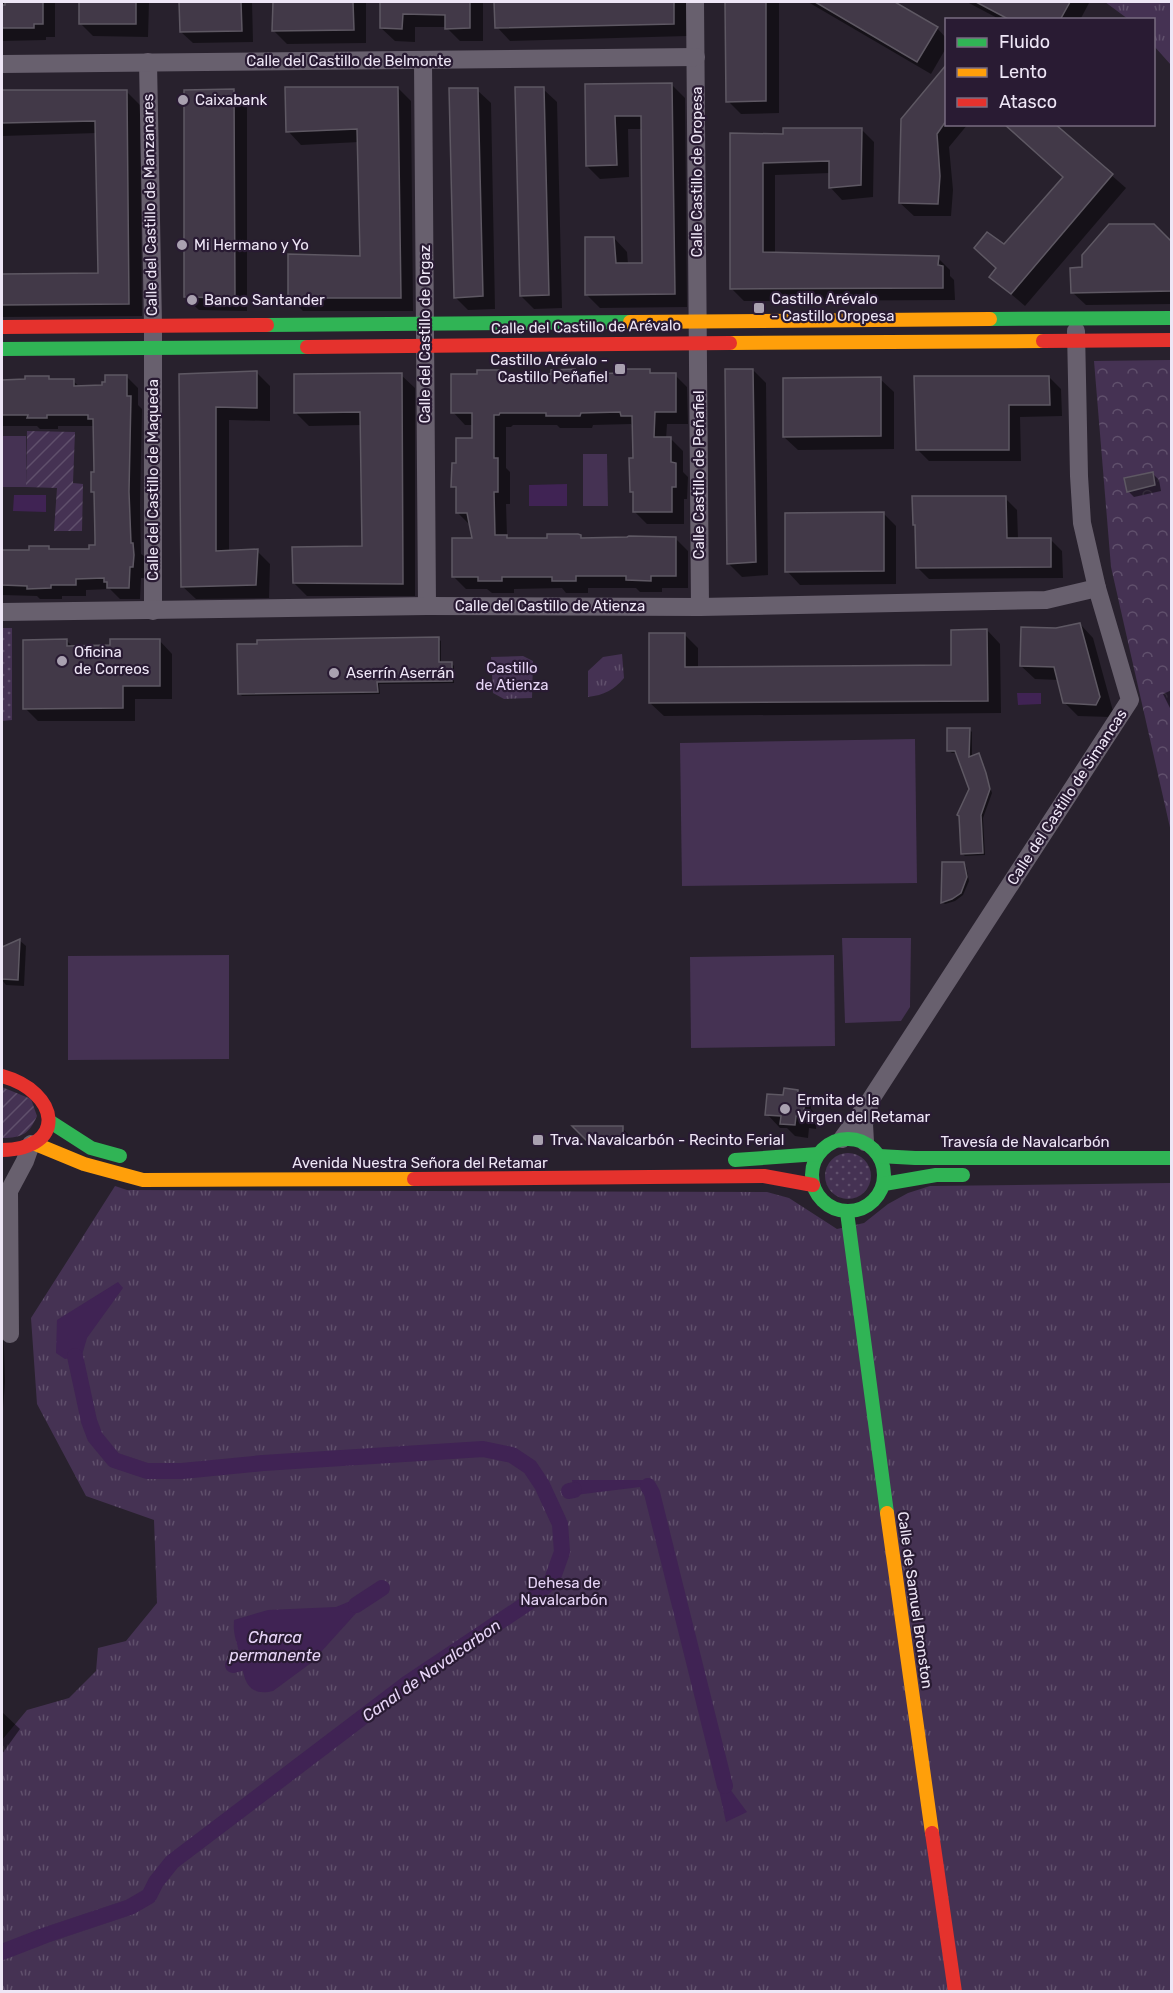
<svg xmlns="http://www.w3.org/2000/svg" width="1173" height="1993" viewBox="0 0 1173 1993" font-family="Rubik,sans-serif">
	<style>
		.grass { fill: url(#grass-dots) }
		.forest { fill: url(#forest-crowns) }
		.park { fill: url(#park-tufts) }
		.garden { fill: url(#garden-furrows) }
		.pitch { fill: #453253 }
		.water { fill: #402354 }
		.shadow { fill: #0007 }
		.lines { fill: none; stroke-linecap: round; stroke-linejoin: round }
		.canal { stroke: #402354; stroke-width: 16 }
		.building { fill: #423948; stroke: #5e5863; stroke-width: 1.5 }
		.street { stroke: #68606e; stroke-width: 18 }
		.fast { stroke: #30b455; stroke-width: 14 }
		.slow { stroke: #ff9f0a; stroke-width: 14 }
		.jam { stroke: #e5322d; stroke-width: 14 }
		.poi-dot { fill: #a9a1b0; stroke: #291b33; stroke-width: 2 }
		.labels { text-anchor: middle; stroke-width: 4.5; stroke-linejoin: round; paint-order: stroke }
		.street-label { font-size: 15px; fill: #eee6f6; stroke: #291b33 }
		.poi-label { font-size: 15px; fill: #eee6f6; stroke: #291b33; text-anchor: start }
		.park-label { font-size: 15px; fill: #e6d4f6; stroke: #291b33 }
		.water-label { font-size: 16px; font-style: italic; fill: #e8d6f8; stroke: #291b33 }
	</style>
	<defs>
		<pattern id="grass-dots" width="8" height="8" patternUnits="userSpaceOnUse" patternTransform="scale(1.5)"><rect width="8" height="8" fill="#453253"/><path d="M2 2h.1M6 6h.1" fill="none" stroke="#60506c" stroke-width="1.8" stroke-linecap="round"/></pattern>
		<pattern id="forest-crowns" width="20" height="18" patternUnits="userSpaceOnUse" patternTransform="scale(1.5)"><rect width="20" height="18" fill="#453253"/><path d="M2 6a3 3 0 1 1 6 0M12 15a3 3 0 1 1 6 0" fill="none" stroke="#60506c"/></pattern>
		<pattern id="park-tufts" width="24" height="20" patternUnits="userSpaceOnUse" patternTransform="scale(1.5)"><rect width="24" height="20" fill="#453253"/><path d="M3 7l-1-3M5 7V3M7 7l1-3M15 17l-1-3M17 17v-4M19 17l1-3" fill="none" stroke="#60506c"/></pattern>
		<pattern id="garden-furrows" width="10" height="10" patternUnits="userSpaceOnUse" patternTransform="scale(1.5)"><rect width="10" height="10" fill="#453253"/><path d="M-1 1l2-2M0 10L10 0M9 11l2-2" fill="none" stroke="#60506c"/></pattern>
	</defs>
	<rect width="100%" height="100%" fill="#28212d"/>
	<g class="grass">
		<path d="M2 628H12V720L2 721Z"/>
		<circle cx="848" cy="1176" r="23"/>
	</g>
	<path class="forest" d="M1171 360V832L1111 567 1094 361Z"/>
	<g class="park">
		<path d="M1105 2H1171V65L1154 46V20L1128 19Z"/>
		<path d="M622 654 624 678C614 690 604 695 588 697V671L603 657Z"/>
		<path d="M523 656 533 661 532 698 504 699 493 693 491 657Z"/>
		<path d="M1171 1183V1991H2V1740L27 1710 69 1698 96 1671 98 1648 126 1641 157 1603 154 1520 86 1496 37 1404 31 1318 115 1186 127 1190 767 1192 789 1198 837 1229 864 1223 888 1204 908 1193 930 1186Z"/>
	</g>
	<g class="garden">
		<path d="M27 431 75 432 73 483 83 484 82 531H54L57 488 26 487Z"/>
		<path d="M2 1087 31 1099 37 1116C29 1134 22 1138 2 1138Z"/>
	</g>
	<g class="pitch">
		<path d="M3 436H26V487H3L2 536Z"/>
		<path d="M583 454H607L608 506H583Z"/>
		<path d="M915 739 917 883 682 886 680 743Z"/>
		<path d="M842 938H911L910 1007 901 1021 845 1023Z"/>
		<path d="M229 955V1059L68 1060V956Z"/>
		<path d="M834 955 835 1046 691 1048 690 957Z"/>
	</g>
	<g class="water">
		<path d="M567 484V506H529V485Z"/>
		<path d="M14 495H46V512L13 511Z"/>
		<path d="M1017 693H1041V704L1018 705Z"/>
		<path d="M118 1282 123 1288 87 1338 82 1355 65 1359 56 1353 57 1320Z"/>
		<path d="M572 1480H647L648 1486 575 1495Z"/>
		<path d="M353 1600 358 1611 311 1663 273 1691C243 1698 244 1673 239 1652 236 1639 233 1634 234 1620L268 1610 336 1607Z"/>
		<path d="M727 1785 747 1812 726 1822 719 1790Z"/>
	</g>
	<g class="shadow">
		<path d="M2 2H55V37H46V40L2 41Z"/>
		<path d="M80 2H149L148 37 93 36 80 23Z"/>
		<path d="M180 2H252L253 42 193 43 181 32Z"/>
		<path d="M274 2H366V43L287 44 274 31Z"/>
		<path d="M381 2H483V41H460L446 27H415V42L395 41 381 28Z"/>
		<path d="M496 2H686L687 36 510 41 497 27Z"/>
		<path d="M726 2H779V113L741 114 728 101Z"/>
		<path d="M808 2H892L937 28 946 38V48L931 74Z"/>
		<path d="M967 2H1087L1089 3 1080 20H1001Z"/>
		<path d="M946 67V124H968L949 147 953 190 951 216H914L900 203 902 120Z"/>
		<path d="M586 85H672L685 98 687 307 600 308 587 295 614 238 627 252 628 264H644L643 129H628L629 177 600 179 587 166Z"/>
		<path d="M398 88 411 101 413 311H303L289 297 362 257 359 142 301 145 288 131Z"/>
		<path d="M543 89 557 102 562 308 534 309 521 296Z"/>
		<path d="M477 90 491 103 495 309 468 310 455 297Z"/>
		<path d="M2 91 127 92 140 105 142 316 2 317V276L99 274 97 133 2 136Z"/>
		<path d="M234 91 247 104V311L199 310 185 297Z"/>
		<path d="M1004 124H1053L1126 188 1025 306 991 277 998 269 1005 246 1064 177Z"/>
		<path d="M861 129 874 142 873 197 842 200 830 187V173L775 175V253L938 258 950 270V276L954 280 955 300 744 301 731 288V135H784Z"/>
		<path d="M1172 244V304L1086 305 1072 292 1083 269Z"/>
		<path d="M753 370 766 383 768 575 742 577 728 563Z"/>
		<path d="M500 371 505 376 553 375 575 371 579 375H627L649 371 653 375H675L687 387 688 424H667L666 439H671L683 451V472L688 477 687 499H684V524H647L634 511V494L631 491 634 459V427L631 424 593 425 592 428H560L557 425H513L511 427H506V468L510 472V504H506L507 536 510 539 580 536 584 539H676L688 551V588H662V592H640L636 588H588V593H566L562 588 514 589V593H492L487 589H466L453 576 474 539 470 525 457 512V491L453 486 457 465 474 439 473 425H465L453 412 478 376Z"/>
		<path d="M257 373 270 386V421L229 420V552L257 551 270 564 269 598 196 599 182 586 181 375Z"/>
		<path d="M401 375 415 388V596H307L294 583 363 547 362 425 309 426 296 413Z"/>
		<path d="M126 376 138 388V405L142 409 140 504 141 554 144 556 145 567 144 578H141L140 599H120L110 589 86 590V596H62V599H40L37 596 2 595V550L3 551H30L48 548 51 551 91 550 96 546V494L93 491 95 473V426H58V429H40L37 426H2V381L48 378 51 381H73L80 387H103Z"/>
		<path d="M1049 377 1061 389 1062 416 1020 417 1021 461H929L917 449Z"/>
		<path d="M880 379 894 392V449L798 450 784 437Z"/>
		<path d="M1152 473 1159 480 1161 491 1134 497 1128 491Z"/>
		<path d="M1005 498 1017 510 1018 539H1050L1062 551 1063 578 929 579 917 567Z"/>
		<path d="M883 513 896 526V584L800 585 787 571Z"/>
		<path d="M1080 624 1093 638 1113 711 1110 717 1078 716 1064 702 1059 680 1035 679 1021 666 1056 629Z"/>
		<path d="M987 630 1000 644 1001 713 664 716 650 703 684 634 698 648V668L952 666Z"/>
		<path d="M438 639 441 641V663H451L454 666V683L379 684 380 694 242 696 239 693Z"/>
		<path d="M159 640 172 654V699H135V721H38L25 708 67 641 73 647H111Z"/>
		<path d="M1172 690V712L1163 694Z"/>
		<path d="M969 729 972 732V757L978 755 981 758 992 793 983 818 985 855 965 856 962 853 970 789 957 753H952L949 751Z"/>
		<path d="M963 863 966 866 969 881 963 895 955 901 945 904 942 902Z"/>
		<path d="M19 940 26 946 24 986 6 985 2 980V951L9 944Z"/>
		<path d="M798 1091 811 1105V1109L817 1115 816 1129 809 1128 808 1138 795 1136 787 1128H780L767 1114 785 1097Z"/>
		<path d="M576 1128H622L628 1134 629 1146 594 1147Z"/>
		<path d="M2 1283 5 1382 2 1422Z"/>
		<path d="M2 1712 20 1729 2 1754Z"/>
	</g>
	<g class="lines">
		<g class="canal">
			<path d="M648 1486 652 1493 725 1786"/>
			<path d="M569 1491 574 1490"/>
			<path d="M356 1605 382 1588"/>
			<path d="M233 1665 241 1663"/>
			<path d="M2 1952 46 1935 130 1907 149 1896 156 1882 172 1862 405 1685 529 1602 552 1580 562 1552 560 1524 542 1485 530 1467 512 1455 483 1449 263 1463 182 1471H147L114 1460 95 1437 89 1421 75 1356"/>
		</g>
	</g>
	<g class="building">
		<path d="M5 2H43V24H34V28H2V5H5Z"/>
		<rect x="79" y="2" width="57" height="22"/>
		<path d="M179 2H241L242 31 180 32Z"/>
		<path d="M273 2H353L354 30 272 31Z"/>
		<path d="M380 2H470V28L445 29V15L403 14 402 29 380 28Z"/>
		<path d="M494 2H674V24L495 28Z"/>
		<path d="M725 2H766V101L726 102Z"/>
		<path d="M815 2H895L938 27 917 62Z"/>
		<path d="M976 2H1070L1060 20H1010Z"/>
		<path d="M946 65V121L937 134 940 176 938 204 899 203 901 119Z"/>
		<path d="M672 83 675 294 585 295V237H614L616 263H642L641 116H615L617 165 586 166 585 84Z"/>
		<path d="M285 87H398L401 298H288V254L360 256 357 129 286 132Z"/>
		<path d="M515 87H544L549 295 520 296Z"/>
		<path d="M449 88H478L483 296 454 298Z"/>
		<path d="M234 89 235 298 184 297V90Z"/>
		<path d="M2 90H127L129 304 2 305V274L98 273 95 121 2 123Z"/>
		<path d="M1004 124H1055L1113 174 1011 294 989 277 996 268 974 248 987 232 1004 244 1063 177Z"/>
		<path d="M783 128H862L861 185 829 188V161L763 163V252L939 256 938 265 943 266V288L730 289V133L783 134Z"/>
		<path d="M1109 224H1154L1172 242V291L1071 293 1070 268 1082 267V255Z"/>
		<path d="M575 369V374L626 373V369H650V373H676V412H655L654 437H671V462L676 463V487H672V512H633V492H630L629 458H633L632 416H621L620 412 581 413 580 416H546V413H500L499 415H494V458H498V492H494L495 535H507V538H547V534H578L581 535V538L627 537 629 536 676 537V576H651V581L626 580V576H576V581H552V577H502V581H478V577H452V538H472L467 513H456V487H451L452 463H456V438H472V413H451V374H477V370H501V374H551V370Z"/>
		<path d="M725 369H753L756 562 727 564Z"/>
		<path d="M257 371V408L216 407V551L258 549 256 585 181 587 179 374Z"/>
		<path d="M402 373 403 584 293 583 292 547 362 546 360 412 294 413V374Z"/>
		<path d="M105 375H127V396H131L129 492 131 543H133L134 555 133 567H130L129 588H107V582H104V578L76 579V585H51V588L27 589V586L2 585V550H29V546H49V549H89V545H95V538L94 492H91V472H94L93 419H88V415H47V418H27L28 415H2V380L25 379V376H49V379H74V386L102 385V382H105Z"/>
		<path d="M914 376H1049L1050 405H1009V450H916Z"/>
		<path d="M881 377V436L783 437V378Z"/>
		<path d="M1153 472 1155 485 1127 492 1124 478Z"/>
		<path d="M912 496H1006L1007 538H1051V567L916 568 915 525H913Z"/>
		<path d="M884 512V571L785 572V513Z"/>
		<path d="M1080 623 1100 697 1096 705 1063 703 1054 667 1020 666 1021 627 1056 628Z"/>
		<path d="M987 629 988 701 649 703V633H685V667L951 665V630Z"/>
		<path d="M439 637V662H452V681L377 682 378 692 238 694 237 644H257V640Z"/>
		<path d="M67 639V646L110 645V639H160V686H123V708L23 709V640Z"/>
		<path d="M947 728H970L969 757 979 753 986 773 990 789 981 815 983 853 961 854 959 816 957 815 969 789 955 751H947Z"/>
		<path d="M942 862H964L967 877 961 893 952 899 941 903Z"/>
		<path d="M20 939 18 980 2 979V947Z"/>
		<path d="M784 1088 798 1090V1100H805L803 1116H796L795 1125 780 1124 781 1116 765 1115 767 1094 783 1095Z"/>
		<path d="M572 1126H623V1140L587 1141Z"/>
	</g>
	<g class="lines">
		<g class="street">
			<path d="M695 2 700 607"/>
			<path d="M423 61 427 606"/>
			<path d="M148 62 153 325V611"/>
			<path d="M2 64 696 57"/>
			<path d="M2 612 427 606 700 607 1046 600 1097 588"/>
			<path d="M842 1139 871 1099 1130 700 1097 588 1082 523 1079 476 1076 331"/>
			<path d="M865 1142 864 1124 869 1106"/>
			<path d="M10 1334 9 1191 25 1161 31 1144"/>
		</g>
		<g class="fast">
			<path d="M990 319 1172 318"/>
			<path d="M267 325 630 322"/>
			<path d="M2 349 307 347"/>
			<path d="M49 1121 91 1148 120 1156"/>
			<circle cx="848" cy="1175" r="36"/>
			<path d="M879 1156 915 1158H1172"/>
			<path d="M735 1160 818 1154"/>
			<path d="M884 1184 936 1175H963"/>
			<path d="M847 1212 887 1513"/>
		</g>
		<g class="slow">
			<path d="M630 322 990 319"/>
			<path d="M730 343 1043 341"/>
			<path d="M33 1143 84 1164 143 1180 414 1179"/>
			<path d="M887 1513 932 1833"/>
		</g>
		<g class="jam">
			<path d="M2 327 267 325"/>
			<path d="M1043 341 1172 340"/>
			<path d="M307 347 730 343"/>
			<path d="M2 1076C60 1092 68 1149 2 1150"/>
			<path d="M414 1179 764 1176 813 1185"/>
			<path d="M932 1833 955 1992"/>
		</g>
	</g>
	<g class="poi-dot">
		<circle cx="183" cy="100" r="6"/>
		<circle cx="182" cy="245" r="6"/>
		<circle cx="192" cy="300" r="6"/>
		<rect x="753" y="302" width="12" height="12" rx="3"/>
		<rect x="614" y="363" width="12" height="12" rx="3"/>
		<circle cx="62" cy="661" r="6"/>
		<circle cx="334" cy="673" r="6"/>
		<circle cx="785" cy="1109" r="6"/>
		<rect x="532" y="1134" width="12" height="12" rx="3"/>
	</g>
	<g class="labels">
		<g class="street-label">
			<text x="349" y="66">Calle del Castillo de Belmonte</text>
			<text transform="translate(697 172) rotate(-90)" y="5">Calle Castillo de Oropesa</text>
			<text transform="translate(150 205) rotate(-91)" y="5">Calle del Castillo de Manzanares</text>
			<text transform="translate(586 327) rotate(-1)" y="5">Calle del Castillo de Arévalo</text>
			<text transform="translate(425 334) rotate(-90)" y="5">Calle del Castillo de Orgaz</text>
			<text transform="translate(699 475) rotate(-90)" y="5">Calle Castillo de Peñafiel</text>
			<text transform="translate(153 480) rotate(-90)" y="5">Calle del Castillo de Maqueda</text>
			<text x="550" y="611">Calle del Castillo de Atienza</text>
			<text transform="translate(1067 797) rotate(-57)" y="5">Calle del Castillo de Simancas</text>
			<text x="1025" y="1147">Travesía de Navalcarbón</text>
			<text x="420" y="1168">Avenida Nuestra Señora del Retamar</text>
			<text transform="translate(915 1600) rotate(82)" y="5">Calle de Samuel Bronston</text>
		</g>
		<g class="poi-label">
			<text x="195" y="105">Caixabank</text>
			<text x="194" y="250">Mi Hermano y Yo</text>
			<text x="771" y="304">Castillo Arévalo<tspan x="771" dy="17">- Castillo Oropesa</tspan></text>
			<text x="204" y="305">Banco Santander</text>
			<text x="608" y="365" text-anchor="end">Castillo Arévalo -<tspan x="608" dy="17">Castillo Peñafiel</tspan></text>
			<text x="74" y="657">Oficina<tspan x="74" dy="17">de Correos</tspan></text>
			<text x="346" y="678">Aserrín Aserrán</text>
			<text x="797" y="1105">Ermita de la<tspan x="797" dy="17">Virgen del Retamar</tspan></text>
			<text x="550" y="1145">Trva. Navalcarbón - Recinto Ferial</text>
		</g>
		<g class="park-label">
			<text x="512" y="673">Castillo<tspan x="512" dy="17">de Atienza</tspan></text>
			<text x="564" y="1588">Dehesa de<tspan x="564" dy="17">Navalcarbón</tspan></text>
		</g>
		<g class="water-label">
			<text x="275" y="1643">Charca<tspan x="275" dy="18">permanente</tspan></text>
			<text transform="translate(431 1670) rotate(-35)" y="6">Canal de Navalcarbon</text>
		</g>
	</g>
	<rect width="1173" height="1993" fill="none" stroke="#eee6f6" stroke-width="6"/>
	<rect x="945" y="18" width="210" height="108" fill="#291b33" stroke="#786c81" stroke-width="1.5"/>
	<rect x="957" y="38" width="30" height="9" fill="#30b455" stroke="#786c81" stroke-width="1.5"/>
	<text x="999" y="48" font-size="18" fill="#eee6f6">Fluido</text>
	<rect x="957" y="68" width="30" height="9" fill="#ff9f0a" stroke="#786c81" stroke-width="1.5"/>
	<text x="999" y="78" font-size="18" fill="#eee6f6">Lento</text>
	<rect x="957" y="98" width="30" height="9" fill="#e5322d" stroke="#786c81" stroke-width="1.5"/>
	<text x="999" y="108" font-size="18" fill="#eee6f6">Atasco</text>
</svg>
